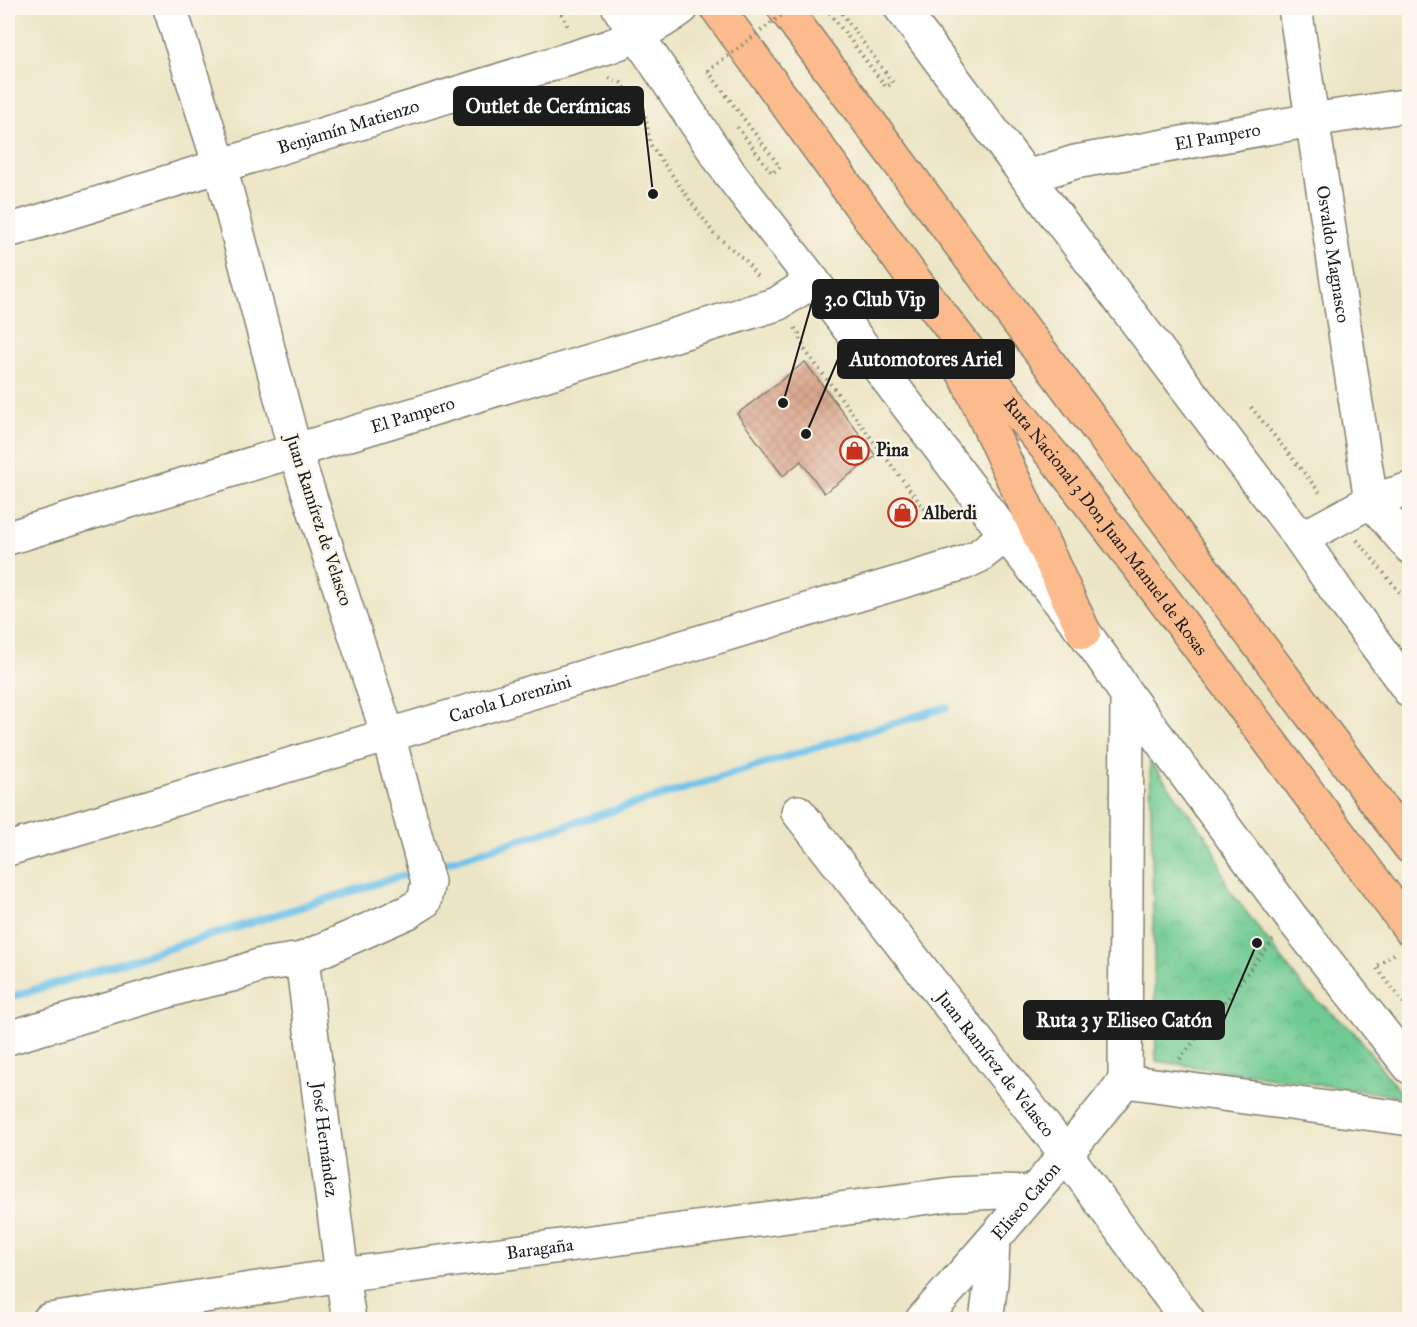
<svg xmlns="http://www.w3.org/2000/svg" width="1417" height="1327" viewBox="0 0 1417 1327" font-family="'IM FELL Great Primer',serif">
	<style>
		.park { fill: url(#park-crowns); stroke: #467356; stroke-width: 1.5 }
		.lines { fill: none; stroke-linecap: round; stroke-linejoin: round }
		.stream { stroke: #6ec2ea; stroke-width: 8 }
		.building { fill: url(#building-cross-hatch) }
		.minor-casing { stroke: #848070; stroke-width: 36 }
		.highway-casing { stroke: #848070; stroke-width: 36 }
		.path { stroke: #848070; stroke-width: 4; stroke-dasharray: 1.5 4.5; stroke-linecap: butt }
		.minor { stroke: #fff; stroke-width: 33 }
		.highway { stroke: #fbbb8d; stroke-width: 33 }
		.path-bridge { stroke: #848070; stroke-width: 4; stroke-dasharray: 1.5 4.5; stroke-linecap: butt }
		.labels { text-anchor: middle; stroke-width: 5; stroke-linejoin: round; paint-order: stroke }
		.street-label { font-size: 18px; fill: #1c1c1c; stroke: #fbf7ec }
		.poi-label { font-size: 18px; font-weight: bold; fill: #1c1c1c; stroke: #fbf7ec; text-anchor: start }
		.leader { fill: none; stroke: #1c1c1c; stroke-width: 2 }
		.callout-dot { fill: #1c1c1c; stroke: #fbf7ec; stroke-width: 2 }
		.callout { fill: #1c1c1c; stroke: #1c1c1c; stroke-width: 2 }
		.callout-label { font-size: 20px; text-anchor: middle; font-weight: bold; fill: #fff }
	</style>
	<defs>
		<pattern id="park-crowns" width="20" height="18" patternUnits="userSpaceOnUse" patternTransform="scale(1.5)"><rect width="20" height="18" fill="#6fca91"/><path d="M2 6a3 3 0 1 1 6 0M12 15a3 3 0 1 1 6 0" fill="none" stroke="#60ad7c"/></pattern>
		<pattern id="building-cross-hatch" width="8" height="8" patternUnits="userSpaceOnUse" patternTransform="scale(1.5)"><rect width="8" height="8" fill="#dba88f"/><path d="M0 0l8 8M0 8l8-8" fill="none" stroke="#bb907b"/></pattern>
	</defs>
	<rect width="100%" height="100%" fill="#fbf7ec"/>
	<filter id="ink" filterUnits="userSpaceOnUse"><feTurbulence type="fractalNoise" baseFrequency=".0167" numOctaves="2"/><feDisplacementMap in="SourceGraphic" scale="12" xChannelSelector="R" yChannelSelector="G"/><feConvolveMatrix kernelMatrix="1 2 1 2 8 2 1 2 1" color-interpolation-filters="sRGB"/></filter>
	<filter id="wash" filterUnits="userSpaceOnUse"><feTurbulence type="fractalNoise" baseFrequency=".008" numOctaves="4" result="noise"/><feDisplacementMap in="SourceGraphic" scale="24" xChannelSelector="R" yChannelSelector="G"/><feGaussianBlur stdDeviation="1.35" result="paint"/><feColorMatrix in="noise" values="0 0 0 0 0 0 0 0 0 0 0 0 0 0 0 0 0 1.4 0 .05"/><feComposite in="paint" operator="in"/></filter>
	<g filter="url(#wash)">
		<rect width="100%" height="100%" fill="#ece5c5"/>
		<path class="park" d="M1150 761 1212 844 1228 888 1306 991 1353 1031 1404 1097 1156 1061Z"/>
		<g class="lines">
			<g class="stream">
				<path d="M445 863 946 707"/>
				<path d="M8 998 404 875"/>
			</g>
		</g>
		<g id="blocks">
			<path class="building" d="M805 362 876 456 824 493 801 461 783 476 737 414Z"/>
		</g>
	</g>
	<g filter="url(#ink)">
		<use href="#blocks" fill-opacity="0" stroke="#848070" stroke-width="1.5"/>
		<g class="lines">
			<defs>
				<g id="minor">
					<path d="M619 8 730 174 813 281 1006 535 1084 632 1109 667 1127 695 1291 917 1410 1067"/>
					<path d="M901 8 1027 177 1301 539 1339 594 1410 691"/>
					<path id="s1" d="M1295 8 1371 501"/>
					<path id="s2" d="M1027 177 1075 162 1312 120 1410 105"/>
					<path id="s3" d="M8 231 608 47C637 36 656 27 682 8"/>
					<path d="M1371 501 1410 547"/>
					<path id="s4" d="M8 538 777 304 813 281"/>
					<path d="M1301 539 1371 501 1410 489"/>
					<path id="s5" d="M798 812 1066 1154 1158 1281 1188 1320"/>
					<path id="s6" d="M8 849 964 563 979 556 1006 535"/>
					<path id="s7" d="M302 959 342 1275 349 1320"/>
					<path d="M8 1038 188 985 232 975 261 965 302 959 408 912 424 902 428 882 388 735 295 451 220 166 170 8"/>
					<path d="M1125 1081 1127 695"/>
					<path d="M1125 1081 1410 1119"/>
					<path id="s8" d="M49 1320 342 1275 953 1194 1000 1192 1033 1193"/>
					<path id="s9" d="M922 1320C992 1242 1060 1163 1125 1081"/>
					<path d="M986 1320 991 1283 993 1241"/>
				</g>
				<g id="highway">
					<path id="s10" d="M717 8 915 281 980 366 1058 462 1146 576 1410 929"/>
					<path d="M784 8 1410 847"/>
					<path d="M955 357 968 381 1084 632"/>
				</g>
			</defs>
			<use href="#minor" class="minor-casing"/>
			<use href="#highway" class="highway-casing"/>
			<g class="path">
				<path d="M559 8 569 29"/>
				<path d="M826 8 886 87 893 83 838 8"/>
				<path d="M708 71 780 167 772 173 735 124"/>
				<path d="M609 78 621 83 645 114 650 144 714 234 746 261 758 278"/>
				<path d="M795 328 799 334 804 349 932 519"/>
				<path d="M1251 407 1321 494"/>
				<path d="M1357 540 1410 605"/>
				<path d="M1394 954 1376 967 1410 1011"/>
				<path d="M1180 1059 1273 940"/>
			</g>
			<use href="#minor" class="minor"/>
			<use href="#highway" class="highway"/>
			<path class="path-bridge" d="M708 71 791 8"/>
		</g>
	</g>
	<defs>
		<symbol id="shop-ring" viewBox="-11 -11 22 22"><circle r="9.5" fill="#fbf7ec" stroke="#c8321e" stroke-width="1.5"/><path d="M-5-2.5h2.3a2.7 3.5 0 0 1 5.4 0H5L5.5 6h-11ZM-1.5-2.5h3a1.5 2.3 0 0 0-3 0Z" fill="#c8321e"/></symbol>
	</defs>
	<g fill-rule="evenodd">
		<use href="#shop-ring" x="838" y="434" width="33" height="33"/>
		<use href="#shop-ring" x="886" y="496" width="33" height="33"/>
	</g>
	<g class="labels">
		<g class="street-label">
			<text dy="6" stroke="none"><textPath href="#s3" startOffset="356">Benjamín Matienzo</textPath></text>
			<text dy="6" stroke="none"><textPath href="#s2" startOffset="195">El Pampero</textPath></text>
			<text dy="6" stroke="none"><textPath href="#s1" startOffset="249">Osvaldo Magnasco</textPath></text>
			<text dy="6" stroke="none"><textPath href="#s4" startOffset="423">El Pampero</textPath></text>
			<text transform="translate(319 520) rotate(72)" y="6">Juan Ramírez de Velasco</text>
			<text dy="6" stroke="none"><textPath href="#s10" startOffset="648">Ruta Nacional 3 Don Juan Manuel de Rosas</textPath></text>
			<text dy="6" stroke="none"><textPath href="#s6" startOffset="524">Carola Lorenzini</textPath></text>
			<text dy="6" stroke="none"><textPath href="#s5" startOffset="320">Juan Ramírez de Velasco</textPath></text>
			<text dy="6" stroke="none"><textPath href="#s7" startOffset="182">José Hernández</textPath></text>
			<text dy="6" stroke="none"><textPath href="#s9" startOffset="158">Eliseo Caton</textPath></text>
			<text dy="6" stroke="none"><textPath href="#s8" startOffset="496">Baragaña</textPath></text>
		</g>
		<g class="poi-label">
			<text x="876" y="456">Pina</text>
			<text x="923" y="519">Alberdi</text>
		</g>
	</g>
	<path class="leader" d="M653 194L643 106M783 403L813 299M806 434L838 359M1257 943L1224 1020"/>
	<g class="callout-dot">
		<circle cx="653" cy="194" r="6"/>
		<circle cx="783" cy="403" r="6"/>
		<circle cx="806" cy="434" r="6"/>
		<circle cx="1257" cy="943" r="6"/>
	</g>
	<g class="callout">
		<rect x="454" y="87" width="189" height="38" rx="6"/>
		<rect x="813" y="280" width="125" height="38" rx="6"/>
		<rect x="838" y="340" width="176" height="38" rx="6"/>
		<rect x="1024" y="1001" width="200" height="38" rx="6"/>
	</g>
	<g class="callout-label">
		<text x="548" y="113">Outlet de Cerámicas</text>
		<text x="875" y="306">3.0 Club Vip</text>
		<text x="926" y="366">Automotores Ariel</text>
		<text x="1124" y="1027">Ruta 3 y Eliseo Catón</text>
	</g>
	<rect width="1417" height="1327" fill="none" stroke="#fbf7ec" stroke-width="30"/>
</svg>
